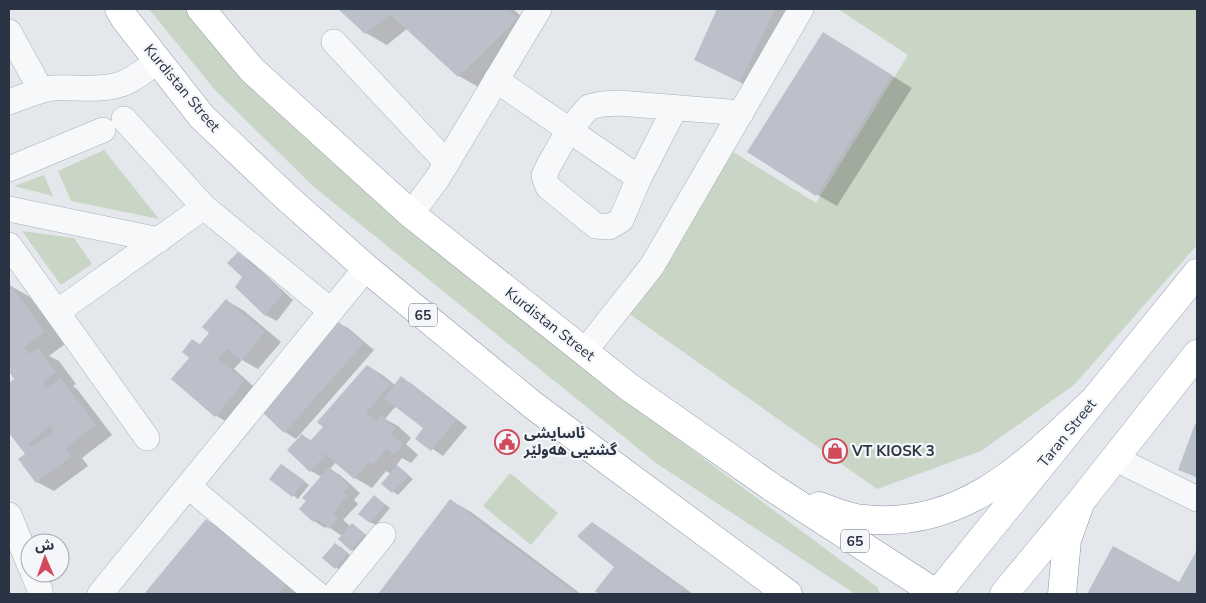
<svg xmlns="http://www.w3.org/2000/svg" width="1206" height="603" viewBox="0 0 1206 603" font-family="'Nunito Sans','Noto Sans Arabic',sans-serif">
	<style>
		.green { fill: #c9d6c5 }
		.shadow { fill: #0003 }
		.building { fill: #bbc0ca; fill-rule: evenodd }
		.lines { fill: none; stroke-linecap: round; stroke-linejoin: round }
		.minor-casing { stroke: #a9aeb7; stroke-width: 26 }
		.major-casing { stroke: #a3abb8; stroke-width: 29 }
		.highway-casing { stroke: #8b94a3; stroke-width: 29 }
		.minor { stroke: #f7f8fa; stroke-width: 25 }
		.major { stroke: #fff; stroke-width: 28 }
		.highway { stroke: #fff; stroke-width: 28 }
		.labels { text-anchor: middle; stroke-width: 4.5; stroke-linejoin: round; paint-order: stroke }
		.shield { fill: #f4f6f9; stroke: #676e7b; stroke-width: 1 }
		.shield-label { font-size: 14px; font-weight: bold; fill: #2b3445 }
		.street-label { font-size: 15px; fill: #2b3445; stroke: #f4f6f9 }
		.poi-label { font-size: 15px; font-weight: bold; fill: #2b3445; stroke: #f4f6f9; text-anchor: start }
	</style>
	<rect width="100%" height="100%" fill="#e4e7ec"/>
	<g class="green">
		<path d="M149 9H190L240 69 332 162 672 435 877 587 880 594H855L656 463 314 187 215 90Z"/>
		<path d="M838 9H1197V245L1074 385 981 451 877 489 614 303 733 152 816 203 908 55Z"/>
		<path d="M104 150 159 219 71 201 58 171Z"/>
		<path d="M44 175 53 196 14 186Z"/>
		<path d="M22 231 74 238 92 264 61 285Z"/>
		<path d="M510 473 558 513 531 545 483 506Z"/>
	</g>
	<g class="shadow">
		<path d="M340 9H513L538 31 480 88 459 76 408 28 387 45 366 33Z"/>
		<path d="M718 9H796L757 91 695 59Z"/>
		<path d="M844 46 912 88 837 206 816 194Z"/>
		<path d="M238 254 249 260 293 300 277 321 265 315 243 277Z"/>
		<path d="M9 285 30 297 65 344 49 356 59 361 76 384 73 386 77 389 112 435 82 458 88 466 54 491 37 482 27 454 9 431V384L14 380 19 383 12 370 9 368Z"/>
		<path d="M227 301 243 310 281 342 258 369 242 360 234 369 260 392 232 425 215 415 191 358 193 340 201 345 211 333Z"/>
		<path d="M336 322 348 328 374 350 296 439 285 432 262 410Z"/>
		<path d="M368 366 384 376 395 385 401 378 412 384 467 427 443 456 417 438 425 428 396 406 385 419 398 426 411 438 406 444 418 455 411 463 402 458 396 466 413 479 398 495 383 484 391 474 386 471 372 488 355 478 336 462 330 469 340 475 360 493 354 500 358 504 343 520 350 526 357 528 370 538 357 553 352 550 342 536 327 526 325 528 314 521 301 509 322 477 311 471 303 436 312 441 324 426Z"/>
		<path d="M1196 426H1197V478L1180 469Z"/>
		<path d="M282 465 309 485 298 499 271 479Z"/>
		<path d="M374 496 390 508 376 525 370 522Z"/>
		<path d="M450 500 471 512 581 594H379Z"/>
		<path d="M206 520 223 530 302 594H145Z"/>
		<path d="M592 523 608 533 693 594H601L597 591 616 567Z"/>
		<path d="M341 547 352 557 341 571 324 558Z"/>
		<path d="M1114 548 1180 584 1197 552V594H1088Z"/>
	</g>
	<g class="building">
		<path d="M338 9H507L518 18 458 77 390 14 365 34Z"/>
		<path d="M717 9H775L740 82 694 60Z"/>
		<path d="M823 32 892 75 816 196 747 152Z"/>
		<path d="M238 252 283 293 265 316 235 287 242 277 227 263Z"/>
		<path d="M9 283 45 332 24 347 29 354 38 348 56 372 42 382 47 388 61 378 96 425 66 448 72 456 36 483 18 459 25 454 9 433V383L14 379 9 371 12 369 9 364ZM50 426 54 431 32 447 29 443Z"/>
		<path d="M226 299 265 332 241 361 227 349 218 359 245 381 215 417 171 379 189 358 182 352 192 339 199 345 209 333 202 327Z"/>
		<path d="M336 320 364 343 284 433 260 410Z"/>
		<path d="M367 365 390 384 366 413 376 421 381 415 396 428 391 434 403 444 394 455 387 448 373 465 369 462 354 479 318 448 325 456 310 472 287 450 302 434 310 441 323 427 317 422Z"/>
		<path d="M401 376 456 420 431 451 415 439 423 428 384 398Z"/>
		<path d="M1195 424 1197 425V477L1178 470Z"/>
		<path d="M281 464 305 481 292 497 269 479Z"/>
		<path d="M397 465 409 475 392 493 381 484Z"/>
		<path d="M329 467 350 486 343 493 347 496 333 513 338 518 329 529 316 518 313 522 299 509 306 501 302 498Z"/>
		<path d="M374 495 386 505 370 523 358 514Z"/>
		<path d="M450 499 526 556 578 594H378Z"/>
		<path d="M206 519 286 584 278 594H144Z"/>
		<path d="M592 522 656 569 684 589 680 594H599L595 591 614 567 577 536Z"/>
		<path d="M352 523 365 534 351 551 338 539Z"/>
		<path d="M335 543 348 553 335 569 322 558Z"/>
		<path d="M1113 546 1179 582 1197 550V594H1087Z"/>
	</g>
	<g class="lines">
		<defs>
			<g id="minor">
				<path d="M9 32 41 90"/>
				<path d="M334 42 447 163"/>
				<path d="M496 80 639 178"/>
				<path d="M9 102C23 97 37 90 53 88 74 87 98 91 118 85 133 81 145 70 158 61"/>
				<path d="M675 108 639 178 621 220 609 227 596 226 548 187 544 176 549 165 569 130 589 107 602 104 619 103 741 113"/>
				<path d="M124 119 204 207 331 311"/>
				<path d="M9 169 103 130"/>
				<path d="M9 209 159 240"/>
				<path d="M411 214 437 179 539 9"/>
				<path d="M9 245 147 438"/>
				<path d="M57 312 204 207"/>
				<path d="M584 352 652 266 801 9"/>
				<path d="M1114 458 1197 499"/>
				<path d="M188 486 317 594"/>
				<path d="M9 515 30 566"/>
				<path d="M33 573 40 590"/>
				<path d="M100 594 366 268"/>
				<path d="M335 594 383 535"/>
			</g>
			<g id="major">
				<path d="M937 594 1197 273"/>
				<path d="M1004 594 1081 501 1197 354"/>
			</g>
			<g id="highway">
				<path d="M119 9 125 19 202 117 285 196 366 268 534 406 788 594"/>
				<path d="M201 9 252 70 411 214 629 387 773 488 937 594"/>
				<path d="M819 506C833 511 848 518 863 519 962 530 1025 465 1092 402"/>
				<path d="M1062 594 1067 540 1081 501"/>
			</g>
		</defs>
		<use href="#minor" class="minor-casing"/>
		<use href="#major" class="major-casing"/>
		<use href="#highway" class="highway-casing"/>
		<use href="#minor" class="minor"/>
		<use href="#major" class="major"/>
		<use href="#highway" class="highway"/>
	</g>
	<defs>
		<symbol id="civic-ring" viewBox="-11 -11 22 22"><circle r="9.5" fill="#f4f6f9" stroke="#d1495b" stroke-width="1.5"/><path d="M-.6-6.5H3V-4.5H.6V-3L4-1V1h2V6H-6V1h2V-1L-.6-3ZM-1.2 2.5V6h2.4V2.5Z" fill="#d1495b"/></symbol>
		<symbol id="shop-ring" viewBox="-11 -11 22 22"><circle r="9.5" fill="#f4f6f9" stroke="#d1495b" stroke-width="1.5"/><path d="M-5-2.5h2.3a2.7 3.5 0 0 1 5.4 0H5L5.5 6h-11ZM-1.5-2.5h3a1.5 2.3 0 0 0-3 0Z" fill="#d1495b"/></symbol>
	</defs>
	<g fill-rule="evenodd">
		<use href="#civic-ring" x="493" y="428" width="28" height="28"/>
		<use href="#shop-ring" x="821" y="437" width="28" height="28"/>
	</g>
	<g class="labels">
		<g class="shield">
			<rect x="409" y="303.5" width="28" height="23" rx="4"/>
			<rect x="841" y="529.5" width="28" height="23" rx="4"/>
		</g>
		<g class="shield-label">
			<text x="423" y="320">65</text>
			<text x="855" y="546">65</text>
		</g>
		<g class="street-label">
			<text transform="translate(182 88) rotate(50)" y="5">Kurdistan Street</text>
			<text transform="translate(550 324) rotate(38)" y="5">Kurdistan Street</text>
			<text transform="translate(1067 433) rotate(-51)" y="5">Taran Street</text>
		</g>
		<g class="poi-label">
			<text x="524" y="438">ئاسایشی<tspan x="524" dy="17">گشتیی هەولێر</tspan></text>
			<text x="852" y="456">VT KIOSK 3</text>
		</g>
	</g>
	<rect width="1206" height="603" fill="none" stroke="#2b3445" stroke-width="20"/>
	<g transform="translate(45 558) rotate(358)"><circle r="24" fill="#f4f6f9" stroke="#a4a8b1"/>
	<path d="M0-4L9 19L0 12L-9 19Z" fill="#d1495b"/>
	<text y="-8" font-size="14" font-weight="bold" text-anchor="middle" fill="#2b3445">ش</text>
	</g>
</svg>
